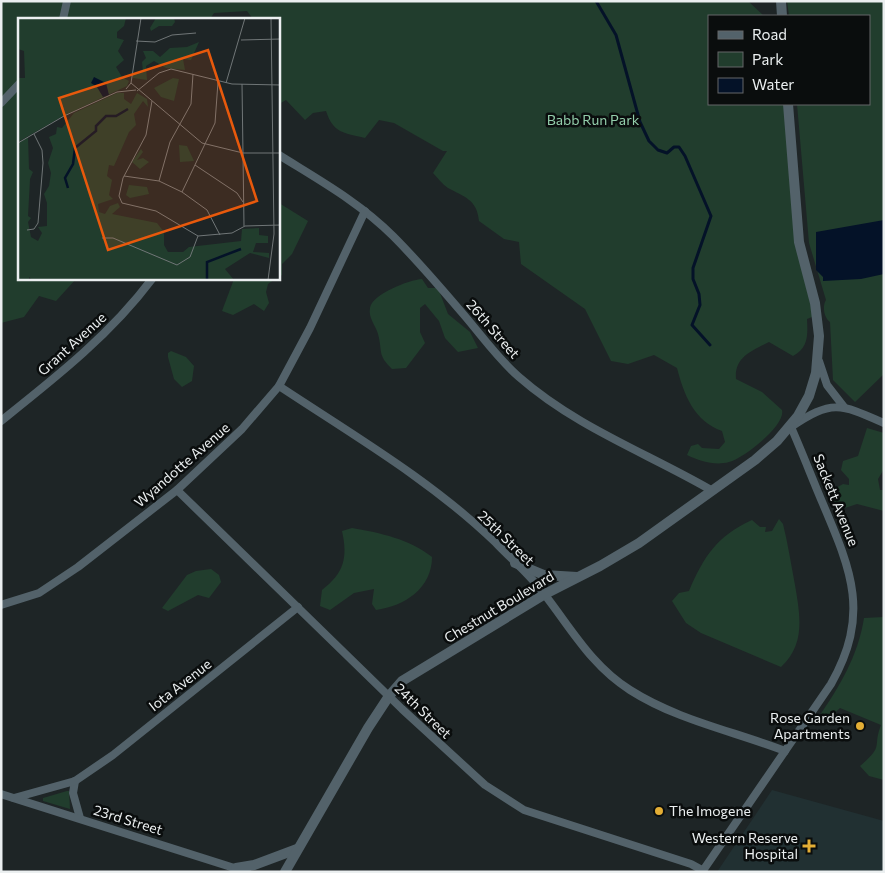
<svg xmlns="http://www.w3.org/2000/svg" width="885" height="873" viewBox="0 0 885 873" font-family="Commissioner,sans-serif">
	<style>
		.built { fill: #213032 }
		.green { fill: #213d2d }
		.water { fill: #041228 }
		.lines { fill: none; stroke-linecap: round; stroke-linejoin: round }
		.stream { stroke: #041228; stroke-width: 3 }
		.minor { stroke: #53626a; stroke-width: 8 }
		.tertiary { stroke: #53626a; stroke-width: 10 }
		.poi-dot { fill: #e3ae35; stroke: #0a0d0d; stroke-width: 2 }
		.labels { text-anchor: middle; stroke-width: 5; stroke-linejoin: round; paint-order: stroke }
		.park-label { font-size: 14px; fill: #93ceab; stroke: #0a0d0d }
		.street-label { font-size: 14px; fill: #ebeff0; stroke: #0a0d0d }
		.poi-label { font-size: 14px; fill: #ebeff0; stroke: #0a0d0d; text-anchor: end }
		.inset-river { fill: none; stroke: #041228; stroke-width: 2.5 }
		.inset-road { fill: none; stroke: #707677; stroke-width: 1 }
		.view { fill: #e8590c; fill-opacity: 0.15; stroke: #e8590c; stroke-width: 2.5 }
		.inset-edge { fill: none; stroke: #ebeff0; stroke-width: 2.5 }
	</style>
	<rect width="100%" height="100%" fill="#1e2526"/>
	<path class="built" d="M772 790 884 821V872H717Z"/>
	<g class="green">
		<path d="M1 1H748L764 16H709V104H788L794 192 817 315 807 319C808 336 808 348 793 356L769 342C752 351 734 357 736 379L762 392 782 410C786 425 744 458 729 462 715 466 700 461 687 455L691 446 698 444 702 448 719 449 725 442 722 431C694 421 684 395 677 368L654 355 628 364 611 361 585 309 521 264 519 242 504 239 479 221C477 199 464 197 448 188 442 184 438 178 433 173L447 151H443L394 123 379 120 365 138C344 133 333 133 326 111L313 113 305 120 286 100 279 104V19H253L247 11 214 13 210 19H19V279H76L56 301 39 296 24 317 1 323Z"/>
		<path d="M787 1H884V374L855 402 833 380 830 322C824 318 822 306 826 300L809 243 797 104H869V16H789Z"/>
		<path d="M279 203 308 221 292 254 282 264V275L279 277Z"/>
		<path d="M234 279H275L268 284 266 292 269 303 264 311 254 304 233 315 222 311Z"/>
		<path d="M422 279 428 288H438L448 314 470 332 478 348 458 352 445 338 439 321 425 304 420 308V332L425 343 406 368 392 369C377 354 383 353 378 334 376 326 368 318 370 308 372 294 409 280 422 279Z"/>
		<path d="M171 351 186 357 194 366 192 381 182 387 174 379 168 357V353Z"/>
		<path d="M867 428 884 433V469L878 479 880 490H884V511L857 504 845 508 833 504 827 493 843 484 849 485V479L841 470 843 461 858 456Z"/>
		<path d="M779 519 783 524C788 544 791 564 795 585 800 615 806 644 781 667L701 633 686 623 672 601 679 593 689 591C704 556 717 536 752 520L760 527H766L765 532 772 531Z"/>
		<path d="M352 528C381 533 409 539 432 557 432 588 405 606 376 610L372 604 374 589 354 593 330 610 320 606 322 590C344 573 348 558 342 531Z"/>
		<path d="M211 569 219 575 221 582 209 598 198 595 168 611 162 608 187 575 196 571Z"/>
		<path d="M884 617V780L869 776 860 766C885 745 872 748 881 725L840 708 824 723 818 718C840 686 858 656 864 618Z"/>
		<path d="M67 791H69L70 809 43 801V798Z"/>
	</g>
	<path class="water" d="M884 220V274L861 279 823 281V277L816 270V232Z"/>
	<g class="lines">
		<path class="stream" d="M596 1 616 35 640 122 649 141 658 150 667 153 674 147H679L685 156 711 216 693 268V279L699 294 700 305 692 325 710 345"/>
		<g class="minor">
			<path d="M63 19 67 1"/>
			<path d="M1 103 19 84"/>
			<path d="M279 155C319 180 359 202 393 236 418 261 441 288 464 315 482 336 498 359 519 377 576 427 647 453 711 490"/>
			<path d="M819 361 827 385 844 407"/>
			<path d="M279 386C353 435 432 481 496 543 512 560 532 576 545 595 572 630 592 666 630 690 677 720 733 731 785 751"/>
			<path d="M1 421C55 378 110 335 152 279"/>
			<path d="M177 490 402 709 485 785 524 810 691 864 702 870"/>
			<path d="M1 605 39 593 78 567 177 490 242 429 279 386 310 328 365 211"/>
			<path d="M75 781 73 793 80 818"/>
			<path d="M1 794 247 872"/>
			<path d="M14 798 75 781 113 755 298 607"/>
			<path d="M702 872 831 684C870 615 852 572 823 504 812 478 802 452 791 427 832 399 841 404 884 423"/>
		</g>
		<g class="tertiary">
			<path d="M781 1 782 16"/>
			<path d="M515 563 544 575 577 577"/>
			<path d="M236 868 254 865 297 849"/>
			<path d="M285 872 368 728 389 696 402 681 545 594 600 566 639 543 755 460 777 441 798 416 809 396 816 373 819 336 815 303 799 242 788 104"/>
		</g>
	</g>
	<g class="poi-dot">
		<circle cx="860" cy="726" r="5"/>
		<circle cx="659" cy="811" r="5"/>
		<path d="M806.5 838.5h5v5h5v5h-5v5h-5v-5h-5v-5h5z"/>
	</g>
	<g class="labels">
		<g class="park-label">
			<text x="593" y="125">Babb Run Park</text>
		</g>
		<g class="street-label">
			<text transform="translate(493 329) rotate(49)" y="5">26th Street</text>
			<text transform="translate(72 344) rotate(-42)" y="5">Grant Avenue</text>
			<text transform="translate(182 465) rotate(-41)" y="5">Wyandotte Avenue</text>
			<text transform="translate(836 500) rotate(68)" y="5">Sackett Avenue</text>
			<text transform="translate(506 538) rotate(44)" y="5">25th Street</text>
			<text transform="translate(499 607) rotate(-31)" y="5">Chestnut Boulevard</text>
			<text transform="translate(180 685) rotate(-38)" y="5">Iota Avenue</text>
			<text transform="translate(423 711) rotate(44)" y="5">24th Street</text>
			<text transform="translate(128 820) rotate(17)" y="5">23rd Street</text>
		</g>
		<g class="poi-label">
			<text x="850" y="723">Rose Garden<tspan x="850" dy="16">Apartments</tspan></text>
			<text x="669" y="816" text-anchor="start">The Imogene</text>
			<text x="798" y="843">Western Reserve<tspan x="798" dy="16">Hospital</tspan></text>
		</g>
	</g>
	<g transform="translate(18 18)">
		<rect width="262" height="262" fill="#1e2526"/>
		<path d="M0 0H108L106 8 99 14V20L106 22 100 33 106 42 98 49 104 59 111 63 109 68 45 98 0 124V60H7L6 33 0 31ZM138 0H156L157 4 154 8H141L133 13 132 10ZM181 24 173 42 165 41 167 52 148 50 136 43 128 48 129 62 115 60V55L125 54 124 44 128 40 125 33H135L142 39 152 30 169 29ZM155 60 161 61 156 83 143 79 136 70ZM99 75H106V81L113 86 119 75 129 81 130 89 125 83 116 96 118 107 111 114 96 148 91 147 89 158 94 162 91 177 95 181 80 186 81 194 87 196 92 188 100 185 102 189 94 196 139 205 146 214V227L150 234H165L171 229 223 223 224 211 241 210V217L250 218V225H238L235 234 251 235V240L232 235 207 251 216 262H14L11 259V262H0V125L10 119 11 151 15 154 12 161 10 198 13 200 10 204 13 219 20 223 24 215 20 209 29 208V185L26 176 31 168 33 155 30 145 35 130 31 119 38 116 39 109 44 110 56 95ZM161 127 169 128 176 143 162 144ZM123 131 125 134 119 142 125 140 131 144 122 151 114 144ZM111 167 129 169 131 176 112 180 108 177Z" fill="#213d2d"/>
		<path d="M76 59 88 65 91 77 85 79 79 69 73 65Z" fill="#041228"/>
		<path class="inset-river" d="M50 170 47 160 55 146 57 130 78 113V108L88 98H98L110 91M189 262V244L223 231"/>
		<path class="inset-road" d="M223 22 263 21M118 23 137 24 154 17 178 15M113 65 184 125 225 135H263M208 65 227 0M224 66 226 208M108 71 113 65 123 0M119 73 141 55 153 51 214 66 263 67M134 83 128 117 105 160 101 178 104 185 138 193 180 218 214 215 227 208 263 207M0 125 46 98 99 74 118 72M177 147 219 175 225 184M106 158 141 163 164 174 189 192 202 217M141 163 152 124 173 86 175 56M164 174 197 105 200 64M9 212 16 211 20 205 25 145 24 132 16 116M84 220H95L159 247 172 239 180 218M250 262 256 216 253 0"/>
		<path class="view" d="M190 32 239 183 90 232 41 80Z"/>
		<rect width="262" height="262" class="inset-edge"/>
	</g>
	<rect width="885" height="873" fill="none" stroke="#ebeff0" stroke-width="5"/>
	<rect x="708" y="15" width="162" height="90" fill="#0a0d0d" stroke="#646768"/>
	<rect x="718" y="31" width="25" height="8" fill="#53626a" stroke="#646768"/>
	<text x="752" y="40" font-size="15" fill="#ebeff0">Road</text>
	<rect x="718" y="52" width="25" height="15" fill="#213d2d" stroke="#646768"/>
	<text x="752" y="65" font-size="15" fill="#ebeff0">Park</text>
	<rect x="718" y="78" width="25" height="15" fill="#041228" stroke="#646768"/>
	<text x="752" y="90" font-size="15" fill="#ebeff0">Water</text>
</svg>
